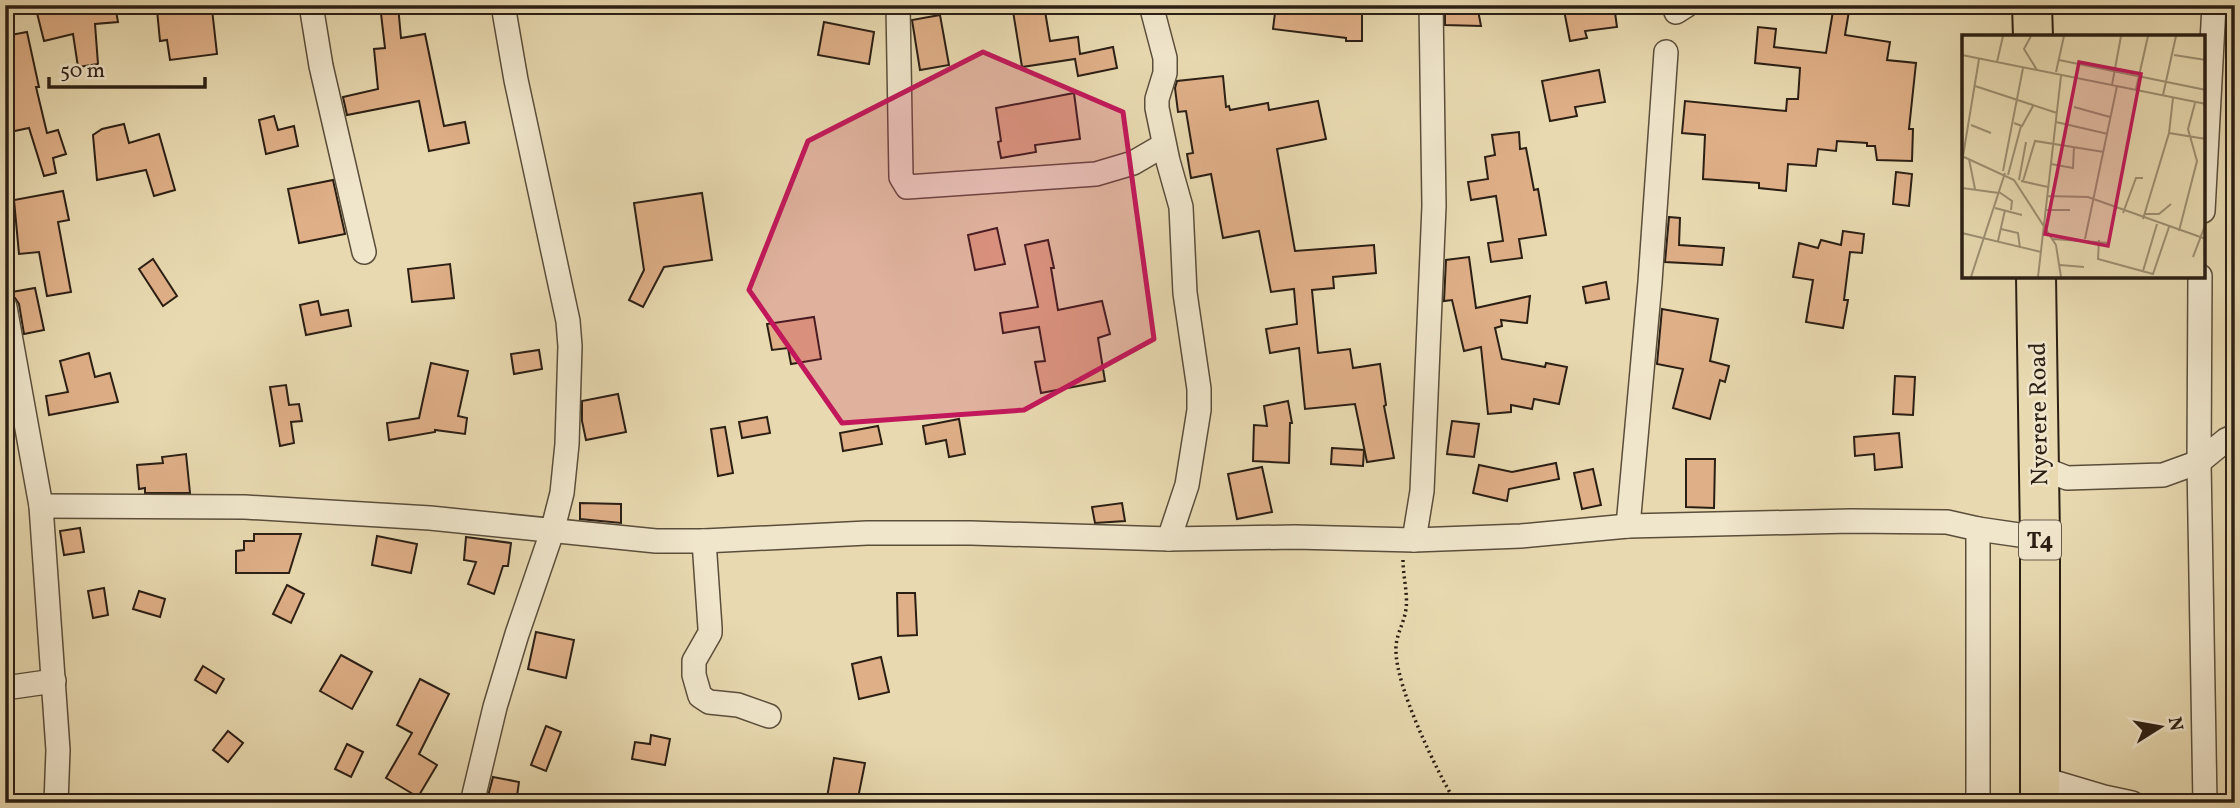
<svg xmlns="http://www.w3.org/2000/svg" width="2240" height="808" viewBox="0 0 2240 808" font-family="Vollkorn,serif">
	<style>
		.building { fill: #dfaf87; stroke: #2b1f14; stroke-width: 2 }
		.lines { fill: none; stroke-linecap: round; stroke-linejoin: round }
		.street-casing { stroke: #5a4e3b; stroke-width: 26 }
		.highway-casing { stroke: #2b1f14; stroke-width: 42 }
		.path { stroke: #2b1f14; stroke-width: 3.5; stroke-dasharray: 2 3.5; stroke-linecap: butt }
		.street { stroke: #f0e6cc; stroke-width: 23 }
		.highway { stroke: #e8d9b0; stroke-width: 38 }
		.marked { fill: #c2185b; fill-opacity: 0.2; stroke: #c2185b; stroke-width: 5; stroke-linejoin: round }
		.labels { text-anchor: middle; stroke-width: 5; stroke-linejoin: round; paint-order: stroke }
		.shield { fill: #f0e6cc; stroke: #665b4b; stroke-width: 2 }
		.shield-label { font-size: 23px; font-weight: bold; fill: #2b1f14 }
		.street-label { font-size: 24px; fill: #2b1f14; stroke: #f0e6cc }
		.inset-road { fill: none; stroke: #9c8f72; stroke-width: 2 }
		.view { fill: #c2185b; fill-opacity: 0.15; stroke: #c2185b; stroke-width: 3.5 }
		.inset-edge { fill: none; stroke: #2b1f14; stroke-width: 3.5 }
	</style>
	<rect width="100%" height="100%" fill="#e8d9b0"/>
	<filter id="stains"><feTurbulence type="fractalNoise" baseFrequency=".00286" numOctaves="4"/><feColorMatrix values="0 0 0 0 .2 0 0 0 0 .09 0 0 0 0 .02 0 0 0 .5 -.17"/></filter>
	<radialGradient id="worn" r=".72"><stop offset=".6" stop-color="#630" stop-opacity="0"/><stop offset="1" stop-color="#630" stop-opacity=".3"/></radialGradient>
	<g class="building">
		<path d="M35 5H115L118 22 95 24 98 64 78 67 73 34 44 41Z"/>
		<path d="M380 5H398L401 38 425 34 444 126 465 122 469 143 429 151 419 101 347 115 343 97 378 89 374 49 385 48Z"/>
		<path d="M1012 5H1044L1050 41 1078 37 1080 54 1113 47 1117 68 1078 76 1075 59 1022 67Z"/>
		<path d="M1276 5H1362V41H1346V38L1273 29Z"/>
		<path d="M1445 5H1477L1481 26 1445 25Z"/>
		<path d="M1563 5H1614L1617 27 1585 31 1587 38 1570 41Z"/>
		<path d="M1834 5H1850L1845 35 1890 42 1887 60 1916 63 1909 129H1913L1912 161 1877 160 1875 146H1867V143L1837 141 1836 151 1818 149 1816 166 1788 164 1786 191 1759 188V183L1703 179 1705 135 1682 133 1685 101 1786 111 1787 99H1798L1800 68 1755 63 1758 27 1776 29 1774 47 1826 53Z"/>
		<path d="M180 7 181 12 212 9 217 54 170 60 167 40 160 41 157 10Z"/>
		<path d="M940 15 949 65 920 70 912 20Z"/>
		<path d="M824 22 874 32 869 64 818 55Z"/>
		<path d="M27 32 39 87H36L47 133 58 130 66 154 53 158 56 173 44 176 29 128 5 133V36Z"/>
		<path d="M1599 70 1605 102 1575 107 1577 116 1550 121 1542 81Z"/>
		<path d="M1223 76 1226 107 1229 106 1230 110 1268 103 1269 110 1318 101 1326 139 1277 149 1295 251 1374 245 1376 273 1333 277 1334 288 1312 290 1318 353 1350 349 1353 368 1380 364 1386 405 1384 406 1394 458 1367 462 1355 404 1305 409 1299 348 1270 353 1266 329 1297 324 1294 289 1271 292 1259 231 1223 238 1211 174 1191 178 1187 154 1193 153 1186 111 1178 112 1175 88 1177 81Z"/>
		<path d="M1074 93 1080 139 1035 145 1036 152 1001 158 998 142 1001 141 996 108Z"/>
		<path d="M274 116 278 130 294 126 298 146 266 154 259 120Z"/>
		<path d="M124 124 129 143 159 134 175 190 154 196 146 170 97 180 93 135 102 129Z"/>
		<path d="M1519 132 1520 149 1526 148 1534 190 1538 189 1546 235 1519 239 1522 258 1491 262 1488 243 1503 241 1496 196 1471 200 1468 182 1488 179 1485 157 1495 155 1492 135Z"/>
		<path d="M1896 172 1912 174 1909 206 1893 204Z"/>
		<path d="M333 180 345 234 299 243 288 189Z"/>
		<path d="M63 191 69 220 58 222 71 292 47 296 39 252 19 254 14 200Z"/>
		<path d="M702 193 712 260 664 267 643 307 629 300 644 270 634 203Z"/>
		<path d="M1669 217 1680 218 1679 245 1724 248 1722 265 1665 262Z"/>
		<path d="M997 228 1005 264 975 270 968 235Z"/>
		<path d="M1843 231 1864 234 1862 253 1850 252 1844 300H1848L1843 328 1806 322 1813 280 1793 277 1799 243 1818 248 1821 240 1841 245Z"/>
		<path d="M1048 240 1054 268H1051L1058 310 1102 301 1110 334 1098 338 1105 381 1041 393 1035 362 1045 361 1039 327 1003 333 1000 313 1038 307 1025 245Z"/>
		<path d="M1469 257 1476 308 1530 296 1527 323 1501 320 1502 326 1495 328 1502 359 1545 367 1546 363 1567 367 1559 404 1534 399 1532 409 1511 405V412L1488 414 1481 347 1464 351 1452 300 1444 301 1446 260Z"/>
		<path d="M153 259 177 296 163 306 139 269Z"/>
		<path d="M450 264 454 298 412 302 408 269Z"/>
		<path d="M1606 282 1609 299 1586 303 1583 287Z"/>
		<path d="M35 288 44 330 24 334 19 304 15 298 6 293Z"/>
		<path d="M318 301 321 315 348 310 351 326 306 335 300 305Z"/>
		<path d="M1662 309 1718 319 1710 361 1729 366 1725 382 1720 380 1710 419 1673 408 1683 369 1657 364Z"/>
		<path d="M814 317 821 359 791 364 788 348 772 350 767 324Z"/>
		<path d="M539 350 542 369 514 374 511 354Z"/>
		<path d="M89 353 95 377 110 373 118 402 49 415 46 396 68 392 60 361Z"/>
		<path d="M431 363 468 371 458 416 467 418 465 434 435 430V432L389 440 387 423 419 418Z"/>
		<path d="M1895 376 1915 377 1913 415 1893 414Z"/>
		<path d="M286 385 289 405 299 404 302 421 291 422 294 443 280 446 270 387Z"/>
		<path d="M618 394 626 432 586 440 582 421V401Z"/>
		<path d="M1288 401 1292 423H1290L1289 463 1253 461 1254 425 1267 426 1264 406Z"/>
		<path d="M767 417 770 433 742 438 739 422Z"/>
		<path d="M959 419 965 454 949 457 946 440 926 444 923 426Z"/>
		<path d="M1452 421 1479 424 1474 457 1447 454Z"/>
		<path d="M878 426 882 444 843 451 840 433Z"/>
		<path d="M725 427 733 473 718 476 711 429Z"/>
		<path d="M1899 433 1902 467 1875 470 1874 454 1855 456 1854 437Z"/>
		<path d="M1332 448 1364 450 1363 466 1331 464Z"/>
		<path d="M186 454 190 493H145V488L139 489 137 465 163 463 162 457Z"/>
		<path d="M1686 459H1715L1714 508 1686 507Z"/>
		<path d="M1556 463 1559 479 1509 489 1507 501 1473 493 1479 465 1512 472Z"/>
		<path d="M1262 467 1272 512 1237 519 1228 474Z"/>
		<path d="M1593 469 1601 505 1582 509 1574 473Z"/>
		<path d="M580 503 621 504V523L580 519Z"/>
		<path d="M1122 503 1125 521 1095 523 1092 507Z"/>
		<path d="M80 528 84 552 64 555 60 531Z"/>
		<path d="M254 534H301L289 573H236V551L244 550V541H254Z"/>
		<path d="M377 536 417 544 411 573 372 565Z"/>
		<path d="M466 537 511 543 508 566H503L494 594 468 584 476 562 464 560Z"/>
		<path d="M287 585 304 594 291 623 273 614Z"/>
		<path d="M104 588 108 615 93 618 88 591Z"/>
		<path d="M139 591 165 599 160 617 133 609Z"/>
		<path d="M897 593H915L917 635 898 636Z"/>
		<path d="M536 632 574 640 566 678 528 669Z"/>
		<path d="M341 655 372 672 352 709 320 691Z"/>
		<path d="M881 657 889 692 859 699 852 664Z"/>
		<path d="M203 666 224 679 216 693 195 680Z"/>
		<path d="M420 679 449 694 419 754 437 765 418 797 386 778 412 733 397 725Z"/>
		<path d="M546 726 561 732 546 771 531 765Z"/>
		<path d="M228 731 243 743 228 762 213 750Z"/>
		<path d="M651 735 670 739 665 765 632 759 635 742 650 744Z"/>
		<path d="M347 744 363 752 351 777 335 769Z"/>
		<path d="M834 758 865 763 857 803H826Z"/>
		<path d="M493 777 519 782 516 803 487 800Z"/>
	</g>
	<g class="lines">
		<defs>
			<g id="street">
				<path d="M311 5 321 66 364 252"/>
				<path d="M898 5 901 177 907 187 1096 174 1133 163 1164 145"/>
				<path d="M1151 5 1165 58V73L1157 99V108L1168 161 1181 207 1185 293 1199 389V410L1187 485 1169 539"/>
				<path d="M1676 12 1687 5"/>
				<path d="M2203 211 2214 5"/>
				<path d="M2200 276 2199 462 2205 803"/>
				<path d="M5 307 41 506 58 750 56 803"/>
				<path d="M2039 467 2067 478 2163 475 2199 462 2226 440 2235 436"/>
				<path d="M41 506 245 507 430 518 656 541H704L867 533H971L1169 539 1295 537 1414 540 1521 536 1628 526 1851 521 1947 522 1978 529 2040 538"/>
				<path d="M1628 526 1650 282 1666 52"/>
				<path d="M1414 540 1422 491 1434 206 1431 5"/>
				<path d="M704 541 710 628V633L694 661V675L700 696 709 702 738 705 769 716"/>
				<path d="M5 688 54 681"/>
				<path d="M2040 778 2104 797 2132 803"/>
				<path d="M472 803 495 707 517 634 552 532 562 493 567 444 570 346 568 321 516 80 503 5"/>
				<path d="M1978 803V529"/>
			</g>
			<g id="highway">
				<path d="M2032 5 2033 37"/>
				<path d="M2036 276 2040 538V803"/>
			</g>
		</defs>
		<use href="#street" class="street-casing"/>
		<use href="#highway" class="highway-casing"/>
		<path class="path" d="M1403 560C1403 576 1408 594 1406 609 1404 624 1395 636 1396 651 1396 687 1437 772 1456 803"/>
		<use href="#street" class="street"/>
		<use href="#highway" class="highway"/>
	</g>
	<path class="marked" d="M983 52 1123 112 1154 339 1024 410 842 423 749 290 808 141Z"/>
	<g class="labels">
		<rect class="shield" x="2019" y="520.5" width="42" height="39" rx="5"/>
		<g class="shield-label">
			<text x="2040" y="548">T4</text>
		</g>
		<g class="street-label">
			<text transform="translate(2038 414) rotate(-91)" y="8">Nyerere Road</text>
		</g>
	</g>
	<g transform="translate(1962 35)">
		<rect width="243" height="243" fill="#e8d9b0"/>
		<path class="inset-road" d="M69 1 62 14 75 35M0 20 244 69M212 20 244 25M97 25 244 55M35 27 41 1M94 37 102 1M150 50 159 1M13 51 95 78M174 54 186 1M201 60 214 1M112 72 148 82M94 87 146 99M52 88 60 91 71 71M9 90 29 98M207 98 244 104M2 122 52 145 94 210 99 242M7 124 13 154M0 127 17 24M89 129 111 133 112 112M41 136 61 33M46 140 59 91M57 145 64 107M59 146 86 152M61 146 73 106 142 117M0 153 37 158M37 157 50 166 49 175M85 161 126 162 244 204M33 173 60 180M84 175H108M161 178 174 143H181M183 179H197L209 169M181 184 207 98 211 63M39 194 56 198 58 213M217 196 235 126 226 94 233 68M0 198 79 217M91 204 148 208M123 204 155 51M137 205 136 224 191 239 207 192M36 206 43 175M231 222 244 188M98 230 122 232M181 236 195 189M9 242 43 138M76 242 99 41"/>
		<path class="view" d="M117 27 179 39 146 211 83 199Z"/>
		<rect width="243" height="243" class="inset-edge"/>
	</g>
	<rect width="2240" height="808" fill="none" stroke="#e8d9b0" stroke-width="28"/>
	<rect x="7" y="7" width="2226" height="794" fill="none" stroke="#2b1f14" stroke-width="3.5"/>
	<rect x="14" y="14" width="2212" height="780" fill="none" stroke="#2b1f14" stroke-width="2"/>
	<g transform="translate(2160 727) rotate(79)" stroke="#f0e6cc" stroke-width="5" paint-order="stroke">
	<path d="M0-5L12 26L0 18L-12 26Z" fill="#2b1f14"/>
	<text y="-10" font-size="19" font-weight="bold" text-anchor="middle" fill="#2b1f14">N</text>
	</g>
	<path d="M49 77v10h156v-10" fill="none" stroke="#2b1f14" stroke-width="3.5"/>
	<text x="60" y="77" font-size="21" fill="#2b1f14" stroke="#f0e6cc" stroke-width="5" paint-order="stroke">50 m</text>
	<rect width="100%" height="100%" filter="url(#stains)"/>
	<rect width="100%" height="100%" fill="url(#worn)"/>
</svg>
